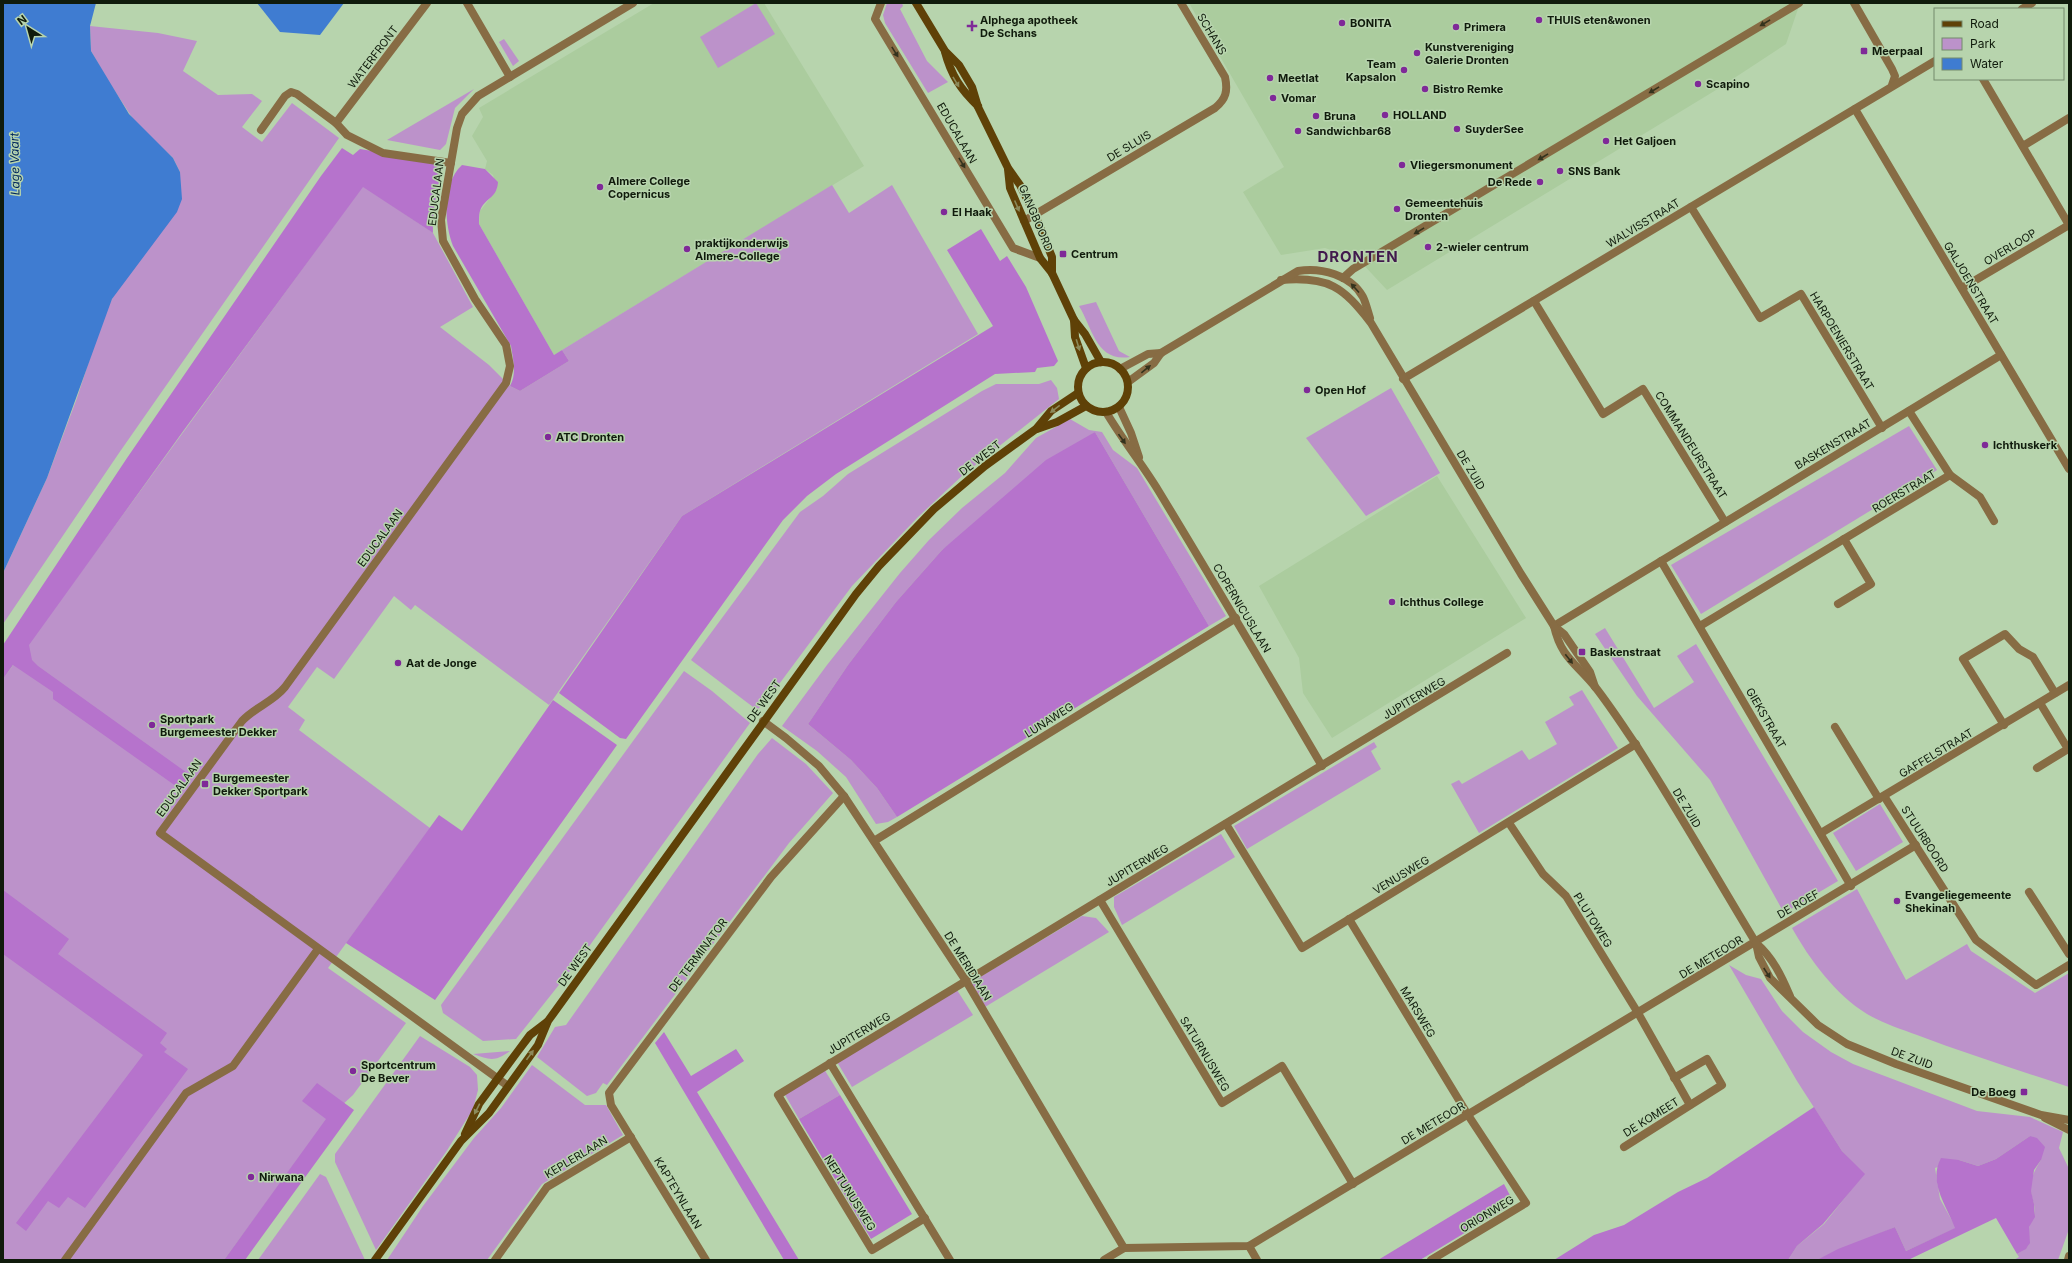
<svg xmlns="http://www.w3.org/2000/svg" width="2072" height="1263" viewBox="0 0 2072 1263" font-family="Inter,sans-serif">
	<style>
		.built { fill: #abcc9e }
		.green { fill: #bc92ca }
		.forest { fill: #b673cc }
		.water { fill: #3f7cd1 }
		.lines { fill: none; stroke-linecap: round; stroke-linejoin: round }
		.minor { stroke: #876c44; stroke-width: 8 }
		.tertiary { stroke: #876c44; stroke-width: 8 }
		.secondary { stroke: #5f4107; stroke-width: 8 }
		.oneway { fill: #34331d }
		.oneway2 { fill: #8b8a5a }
		.poi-dot { fill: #7f2998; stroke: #b7d4ad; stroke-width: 1.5 }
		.labels { text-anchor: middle; stroke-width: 3; stroke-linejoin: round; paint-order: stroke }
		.poi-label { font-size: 11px; font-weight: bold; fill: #101b0c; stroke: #b7d4ad; text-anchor: start }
		.street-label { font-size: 11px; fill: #101b0c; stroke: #b7d4ad }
		.water-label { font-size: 12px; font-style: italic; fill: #00275d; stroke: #b7d4ad }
		.district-label { font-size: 15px; font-weight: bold; letter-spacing: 1px; fill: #41194d; stroke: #b7d4ad }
	</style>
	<rect width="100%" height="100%" fill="#b7d4ad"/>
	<g class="built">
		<path d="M654 3H764L864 166 554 355 479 224 480 211 497 189 493 175 485 169 487 161 472 136 483 117 479 108Z"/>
		<path d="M1189 3H1800L1786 44 1716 90 1387 290 1359 260 1325 248 1281 255 1243 192 1284 167Z"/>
		<path d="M1437 476 1526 618 1332 738 1303 693 1299 658 1259 586Z"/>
	</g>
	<g class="green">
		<path d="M756 3 775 34 718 68 700 37Z"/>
		<path d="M887 3H902L903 6 900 9 927 61 948 82 928 93 885 23 883 15Z"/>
		<path d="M90 26 158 33 197 41 183 71 218 95 252 94 262 101 242 127 262 142 292 103 339 138 119 453 3 624V573L47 478 77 398 105 312 180 172 173 158 135 122 109 82 91 51Z"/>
		<path d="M504 39 519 61 513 66 499 42Z"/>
		<path d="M474 89 455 108 446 144 440 150 387 140Z"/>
		<path d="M832 185 849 213 892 185 978 334 682 516 549 705 415 605 411 610 394 596 334 679 317 667 288 707 305 720 299 730 430 828 328 968 406 1023 353 1095 327 1119 224 1260H3V679L363 186 433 233 473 307 440 327 489 365 510 386 520 391 569 361 562 350Z"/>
		<path d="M1096 302 1119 351 1130 357C1096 362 1093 329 1079 306Z"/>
		<path d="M1051 380 1057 388 1059 399 964 474 918 517 852 586 768 699 757 710 691 660 800 512 823 496 848 474 982 391 996 384H1039Z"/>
		<path d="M1391 388 1440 473 1366 516 1306 438Z"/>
		<path d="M1070 419 1089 430 1102 432 1113 450 1137 468 1226 616 1209 626 1095 432 942 550 896 602 848 665 808 724 851 760 877 788 897 817 888 822 876 824 846 777 817 751 782 726 827 665 900 573 929 540 962 508 1005 473 1036 438Z"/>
		<path d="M1909 426 1937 470 1701 614 1671 565Z"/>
		<path d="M1605 628 1654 708 1694 682 1677 656 1696 644 1838 881 1784 913 1710 780 1637 696 1595 634Z"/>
		<path d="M684 671 712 691 750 723 585 952 516 1039 483 1041 443 1013 441 1005Z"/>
		<path d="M1582 690 1618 748 1479 833 1451 784 1459 780 1462 784 1522 750 1529 760 1557 744 1545 722 1574 705 1569 697Z"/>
		<path d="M772 738 806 764 833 793 789 843 607 1085 603 1083 596 1093 587 1096 537 1057 555 1027 566 1025 758 754Z"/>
		<path d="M1374 742 1377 747 1371 751 1381 769 1247 849 1234 826Z"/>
		<path d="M1880 804 1903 842 1856 871 1833 833Z"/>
		<path d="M1221 834 1235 857 1122 925 1114 907V897Z"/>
		<path d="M1857 889 1906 980 1967 944 1971 951 2035 993 2069 973V1087C2018 1070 1967 1054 1917 1035 1901 1029 1882 1023 1867 1014 1835 994 1810 960 1792 928Z"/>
		<path d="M1082 916 1096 918 1109 932 985 1007 970 983Z"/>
		<path d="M1729 965 1746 975 1761 979 1782 1011 1803 1032 1831 1052 1853 1064 1977 1111 2030 1117 2063 1132 2059 1148 2069 1169V1229L2058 1260H2014L2019 1257 2017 1254C2034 1245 2028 1244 2029 1228 2029 1224 2033 1221 2034 1217 2037 1209 2032 1200 2031 1192 2029 1181 2035 1169 2041 1160L2030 1136 1996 1159 1978 1166 1959 1160 1935 1168 1940 1199 1956 1228 1906 1251 1895 1227 1817 1260H1788L1797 1246 1824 1224 1864 1174 1842 1151 1797 1081Z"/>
		<path d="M957 990 973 1015 852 1087 837 1062Z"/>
		<path d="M420 1036 470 1067 477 1075 478 1090 473 1109 446 1152 376 1250 335 1162V1154Z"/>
		<path d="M510 1051C495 1062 490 1060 473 1054Z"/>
		<path d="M532 1065 585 1105H606L623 1135 542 1184 487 1260H387L423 1206 474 1138 501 1108Z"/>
		<path d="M824 1069 840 1095 799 1119 784 1093Z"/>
		<path d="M320 1174 326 1177 365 1260H258Z"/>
	</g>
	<g class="forest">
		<path d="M342 148 353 155 360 149 444 163C438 186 432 209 433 233L363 187 184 430 29 645 32 660 38 666 190 775 180 789 53 699V692L13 665 3 679V645L127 458 321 176Z"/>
		<path d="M462 165 485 169 498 182C497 199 484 198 480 211 479 214 479 220 479 224L554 355 562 350 569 361 520 391 510 386C517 374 513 359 511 346L453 246C444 223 442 183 462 165Z"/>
		<path d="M981 229 1000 261 1007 256 1026 287 1058 361 1054 366 1037 368 1035 372 995 374 836 474 807 496 783 520 626 739 620 738 559 693 682 516 993 326 947 250Z"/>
		<path d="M1095 432 1209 626 897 817 877 788 851 760 808 724 848 665 896 602 942 550 1046 460Z"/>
		<path d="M553 700 617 745 435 1000 346 943 439 815 462 831Z"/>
		<path d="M3 890 69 939 58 954 167 1033 160 1043 167 1049 164 1052 188 1069 85 1208 68 1197 59 1208 48 1201 26 1231 16 1223 143 1055 3 954Z"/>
		<path d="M664 1032 691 1076 736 1049 744 1061 697 1092 799 1260H784L655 1043Z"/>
		<path d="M317 1083 354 1110 245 1260H224L326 1119 302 1101Z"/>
		<path d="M840 1095 912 1214 871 1239 799 1119Z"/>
		<path d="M1814 1107 1842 1151 1865 1174 1823 1224 1797 1246 1788 1260H1554L1594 1235 1624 1225 1678 1192 1707 1178Z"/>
		<path d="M2030 1136 2037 1138 2045 1147 2041 1160 2034 1170 2031 1191 2034 1204 2035 1217 2029 1227 2030 1243 2026 1249 2017 1254 1996 1218 1908 1260H1817L1838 1249 1895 1227 1906 1251 1955 1228C1946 1205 1928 1182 1941 1158L1959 1160 1978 1166 1996 1159Z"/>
		<path d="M1504 1184 1514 1203 1420 1260H1378Z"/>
	</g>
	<g class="water">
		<path d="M3 3H96L90 26 91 51 129 114 173 158 180 172 182 199 177 212 112 299 47 478 3 573Z"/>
		<path d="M257 3H344L320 35 280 32Z"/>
	</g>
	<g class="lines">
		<g class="minor">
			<path d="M467 3 510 77"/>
			<path d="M881 3 875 19 1013 248 1040 258"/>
			<path d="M1854 3 1892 69 1895 76 1892 85"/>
			<path d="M2022 9 2032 3"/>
			<path d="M1983 79 2069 225"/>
			<path d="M1855 109 2069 469"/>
			<path d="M336 123 427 3"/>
			<path d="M261 130 285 96 291 92 297 94 336 123 347 135 383 153 451 163"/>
			<path d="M2023 146 2069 118"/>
			<path d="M1691 207 1760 318 1801 294 1882 428"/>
			<path d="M1024 221 1215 108C1226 99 1228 91 1225 77L1181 3"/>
			<path d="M1343 278 1353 269 1799 3"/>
			<path d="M1962 288 2069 225"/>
			<path d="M1534 301 1603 414 1643 389 1725 522"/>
			<path d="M1403 379 1935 61"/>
			<path d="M1119 407 1131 433 1139 457"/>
			<path d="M1106 412C1122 439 1142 464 1158 490 1214 582 1268 674 1322 766"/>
			<path d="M1950 475 1980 497 1994 521"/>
			<path d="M1661 561 1851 886"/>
			<path d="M1838 604 1871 584 1844 539"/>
			<path d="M1554 626 2001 355"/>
			<path d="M1700 626 1950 475 1909 411"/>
			<path d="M763 721 786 738 819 766 844 796 966 981 1124 1248"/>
			<path d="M2004 725 1963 659 2005 634 2019 649 2033 657 2055 693"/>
			<path d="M1835 727 1879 799"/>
			<path d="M2037 768 2068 749 2040 703"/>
			<path d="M1884 796 1976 940 2036 985 2069 965"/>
			<path d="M1509 823 1543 874 1566 896 1638 1013 1690 1105"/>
			<path d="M1226 824 1302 948 1636 744"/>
			<path d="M1821 833 2069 685"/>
			<path d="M874 841 1236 618"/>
			<path d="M2029 892 2069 954"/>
			<path d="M1100 900 1222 1103 1282 1066 1353 1184"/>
			<path d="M1349 919 1468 1115 1526 1203 1431 1260"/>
			<path d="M830 1063 950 1260"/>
			<path d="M508 1086 160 833 242 721C255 707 273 702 285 687L506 383 510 366 506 345 475 299 443 241 441 220 457 128 462 114 478 96 633 3"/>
			<path d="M1624 1147 1722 1085 1707 1059 1674 1078"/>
			<path d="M925 1218 872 1250 778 1095 1507 653"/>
			<path d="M1249 1246 1257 1260"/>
			<path d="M65 1260 186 1093 233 1066 318 949"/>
			<path d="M495 1260 547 1187 631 1137"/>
			<path d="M706 1260 611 1105 609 1093 771 877 844 796"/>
			<path d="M1104 1260 1124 1248 1249 1246 1916 845"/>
			<path d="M2068 1260 2069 1256"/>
		</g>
		<g class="tertiary">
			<path d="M1281 280C1329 276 1343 287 1371 323L1521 574 1554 626 1564 634 1590 672 1595 687"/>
			<path d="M1120 369 1148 354 1161 353"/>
			<path d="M1128 382 1154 363 1161 353 1298 271C1321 267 1351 275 1363 297 1366 303 1368 312 1370 318"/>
			<path d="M1554 626C1561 658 1577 664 1596 688 1610 706 1623 726 1636 745 1678 810 1716 877 1756 943 1773 958 1781 975 1790 996"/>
			<path d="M1756 943 1759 957 1770 978 1818 1025 1847 1044 1896 1064 2041 1115 2069 1120"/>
			<path d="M2045 1118 2069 1130"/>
		</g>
		<g class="secondary">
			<path d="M916 3 945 51 959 65 972 87 978 107 1008 168 1020 185 1035 215 1052 257V273"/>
			<path d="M945 52C951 75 961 90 978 106"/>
			<path d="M1008 169 1010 188 1040 258 1052 273 1074 320 1085 334 1101 362"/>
			<path d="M1074 320 1075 337 1086 368"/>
			<circle cx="1103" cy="387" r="25"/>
			<path d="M1037 429 1057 422 1086 406"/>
			<path d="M465 1134 479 1104 518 1051 530 1035 547 1022"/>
			<path d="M375 1260 461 1141 489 1113 538 1045 548 1021 856 594 879 566 934 509 985 466 1036 429 1051 411 1078 393"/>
		</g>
	</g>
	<defs><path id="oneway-solid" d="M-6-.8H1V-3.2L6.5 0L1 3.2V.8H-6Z"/></defs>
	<g class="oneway">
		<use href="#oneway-solid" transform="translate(1765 23) rotate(149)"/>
		<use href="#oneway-solid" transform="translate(895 52) rotate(58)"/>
		<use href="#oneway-solid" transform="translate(1654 90) rotate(149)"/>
		<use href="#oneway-solid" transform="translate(1543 157) rotate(149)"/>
		<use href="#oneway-solid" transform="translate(962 163) rotate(59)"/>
		<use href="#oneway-solid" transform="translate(1419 231) rotate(149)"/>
		<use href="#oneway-solid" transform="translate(1355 288) rotate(-132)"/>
		<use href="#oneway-solid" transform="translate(1146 369) rotate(-39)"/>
		<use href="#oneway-solid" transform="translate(1122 439) rotate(54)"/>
		<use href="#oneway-solid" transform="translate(1569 659) rotate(52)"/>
		<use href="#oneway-solid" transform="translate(1767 973) rotate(57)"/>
	</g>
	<g class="oneway2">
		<use href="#oneway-solid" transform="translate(956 82) rotate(59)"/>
		<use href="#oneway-solid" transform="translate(1017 206) rotate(67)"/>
		<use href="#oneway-solid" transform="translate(1078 345) rotate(73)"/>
		<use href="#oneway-solid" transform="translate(1055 409) rotate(143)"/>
		<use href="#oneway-solid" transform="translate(530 1055) rotate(-54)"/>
		<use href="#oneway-solid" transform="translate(477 1109) rotate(117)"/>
	</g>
	<g class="poi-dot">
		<circle cx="1539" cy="20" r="4"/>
		<circle cx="1342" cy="23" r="4"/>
		<path d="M970 20h4v4h4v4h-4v4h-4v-4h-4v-4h4z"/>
		<circle cx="1456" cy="27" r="4"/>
		<rect x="1860" y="47" width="8" height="8" rx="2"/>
		<circle cx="1417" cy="53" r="4"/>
		<circle cx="1404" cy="70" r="4"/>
		<circle cx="1270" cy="78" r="4"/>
		<circle cx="1698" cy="84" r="4"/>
		<circle cx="1425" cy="89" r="4"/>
		<circle cx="1273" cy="98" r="4"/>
		<circle cx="1385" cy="115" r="4"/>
		<circle cx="1316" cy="116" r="4"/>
		<circle cx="1457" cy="129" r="4"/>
		<circle cx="1298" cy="131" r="4"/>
		<circle cx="1606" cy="141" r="4"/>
		<circle cx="1402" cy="165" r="4"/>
		<circle cx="1560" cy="171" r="4"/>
		<circle cx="1540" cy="182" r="4"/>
		<circle cx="600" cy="187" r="4"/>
		<circle cx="1397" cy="209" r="4"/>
		<circle cx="944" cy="212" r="4"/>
		<circle cx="1428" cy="247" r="4"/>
		<circle cx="687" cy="249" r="4"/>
		<rect x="1059" y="250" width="8" height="8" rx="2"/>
		<circle cx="1307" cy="390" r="4"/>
		<circle cx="548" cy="437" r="4"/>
		<circle cx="1985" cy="445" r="4"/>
		<circle cx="1392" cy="602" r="4"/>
		<rect x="1578" y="648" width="8" height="8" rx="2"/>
		<circle cx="398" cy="663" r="4"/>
		<circle cx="152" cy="725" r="4"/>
		<rect x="201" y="780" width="8" height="8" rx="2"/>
		<circle cx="1897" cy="901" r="4"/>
		<circle cx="353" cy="1071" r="4"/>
		<rect x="2020" y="1088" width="8" height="8" rx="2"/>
		<circle cx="251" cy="1177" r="4"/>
	</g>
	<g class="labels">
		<g class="poi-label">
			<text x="980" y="24">Alphega apotheek<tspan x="980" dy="13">De Schans</tspan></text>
			<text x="1547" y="24">THUIS eten&amp;wonen</text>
			<text x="1350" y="27">BONITA</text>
			<text x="1464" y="31">Primera</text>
			<text x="1425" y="51">Kunstvereniging<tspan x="1425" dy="13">Galerie Dronten</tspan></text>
			<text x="1872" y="55">Meerpaal</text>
			<text x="1396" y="68" text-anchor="end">Team<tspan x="1396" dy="13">Kapsalon</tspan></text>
			<text x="1278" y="82">Meetlat</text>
			<text x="1706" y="88">Scapino</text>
			<text x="1433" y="93">Bistro Remke</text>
			<text x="1281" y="102">Vomar</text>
			<text x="1393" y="119">HOLLAND</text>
			<text x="1324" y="120">Bruna</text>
			<text x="1465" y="133">SuyderSee</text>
			<text x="1306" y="135">Sandwichbar68</text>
			<text x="1614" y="145">Het Galjoen</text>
			<text x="1410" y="169">Vliegersmonument</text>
			<text x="1568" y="175">SNS Bank</text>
			<text x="608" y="185">Almere College<tspan x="608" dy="13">Copernicus</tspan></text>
			<text x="1532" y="186" text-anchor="end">De Rede</text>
			<text x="1405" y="207">Gemeentehuis<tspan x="1405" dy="13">Dronten</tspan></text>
			<text x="952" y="216">El Haak</text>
			<text x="695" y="247">praktijkonderwijs<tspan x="695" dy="13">Almere-College</tspan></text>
			<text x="1436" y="251">2-wieler centrum</text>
			<text x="1071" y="258">Centrum</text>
			<text x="1315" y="394">Open Hof</text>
			<text x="556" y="441">ATC Dronten</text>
			<text x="1993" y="449">Ichthuskerk</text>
			<text x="1400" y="606">Ichthus College</text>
			<text x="1590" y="656">Baskenstraat</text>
			<text x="406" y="667">Aat de Jonge</text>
			<text x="160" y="723">Sportpark<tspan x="160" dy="13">Burgemeester Dekker</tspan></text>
			<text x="213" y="782">Burgemeester<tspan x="213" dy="13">Dekker Sportpark</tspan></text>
			<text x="1905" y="899">Evangeliegemeente<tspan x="1905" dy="13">Shekinah</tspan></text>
			<text x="361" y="1069">Sportcentrum<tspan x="361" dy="13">De Bever</tspan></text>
			<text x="2016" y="1096" text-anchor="end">De Boeg</text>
			<text x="259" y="1181">Nirwana</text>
		</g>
		<g class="street-label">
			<text transform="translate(1212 34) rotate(59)" y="4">SCHANS</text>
			<text transform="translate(373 57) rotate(-53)" y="4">WATERFRONT</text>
			<text transform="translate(957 133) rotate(60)" y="4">EDUCALAAN</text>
			<text transform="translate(1129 146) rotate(-31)" y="4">DE SLUIS</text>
			<text transform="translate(436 192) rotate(-83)" y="4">EDUCALAAN</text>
			<text transform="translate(1036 218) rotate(67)" y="4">GANGBOORD</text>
			<text transform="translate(1643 223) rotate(-31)" y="4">WALVISSTRAAT</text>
			<text transform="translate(2010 247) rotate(-31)" y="4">OVERLOOP</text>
			<text transform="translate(1971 283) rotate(59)" y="4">GALJOENSTRAAT</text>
			<text transform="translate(1842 341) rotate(59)" y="4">HARPOENIERSTRAAT</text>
			<text transform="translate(1833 444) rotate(-31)" y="4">BASKENSTRAAT</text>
			<text transform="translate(1691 445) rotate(58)" y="4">COMMANDEURSTRAAT</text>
			<text transform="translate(980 458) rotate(-38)" y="4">DE WEST</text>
			<text transform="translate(1471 470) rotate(59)" y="4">DE ZUID</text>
			<text transform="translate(1904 491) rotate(-31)" y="4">ROERSTRAAT</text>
			<text transform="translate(380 538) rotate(-54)" y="4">EDUCALAAN</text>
			<text transform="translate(1242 608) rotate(59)" y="4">COPERNICUSLAAN</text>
			<text transform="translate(1414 698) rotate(-31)" y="4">JUPITERWEG</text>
			<text transform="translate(764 701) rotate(-54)" y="4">DE WEST</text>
			<text transform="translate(1766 718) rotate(60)" y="4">GIEKSTRAAT</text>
			<text transform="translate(1049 720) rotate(-32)" y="4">LUNAWEG</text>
			<text transform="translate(1936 753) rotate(-31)" y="4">GAFFELSTRAAT</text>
			<text transform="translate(179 788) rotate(-54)" y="4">EDUCALAAN</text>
			<text transform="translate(1687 808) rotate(59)" y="4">DE ZUID</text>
			<text transform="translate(1925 839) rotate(57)" y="4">STUURBOORD</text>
			<text transform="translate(1137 865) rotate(-31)" y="4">JUPITERWEG</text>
			<text transform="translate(1401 875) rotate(-31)" y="4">VENUSWEG</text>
			<text transform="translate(1798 904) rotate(-30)" y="4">DE ROEF</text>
			<text transform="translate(1593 920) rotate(58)" y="4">PLUTOWEG</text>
			<text transform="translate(698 955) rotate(-53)" y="4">DE TERMINATOR</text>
			<text transform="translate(1711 957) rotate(-31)" y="4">DE METEOOR</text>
			<text transform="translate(575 965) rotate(-54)" y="4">DE WEST</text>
			<text transform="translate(968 966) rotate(58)" y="4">DE MERIDIAAN</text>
			<text transform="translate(1418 1012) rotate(59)" y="4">MARSWEG</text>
			<text transform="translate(859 1033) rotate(-31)" y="4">JUPITERWEG</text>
			<text transform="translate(1205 1054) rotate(59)" y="4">SATURNUSWEG</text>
			<text transform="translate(1912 1058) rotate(20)" y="4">DE ZUID</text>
			<text transform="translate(1651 1117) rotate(-32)" y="4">DE KOMEET</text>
			<text transform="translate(1433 1123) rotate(-31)" y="4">DE METEOOR</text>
			<text transform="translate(576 1157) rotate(-31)" y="4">KEPLERLAAN</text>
			<text transform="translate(678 1193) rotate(59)" y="4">KAPTEYNLAAN</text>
			<text transform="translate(850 1193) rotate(58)" y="4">NEPTUNUSWEG</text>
			<text transform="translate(1487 1214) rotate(-31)" y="4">ORIONWEG</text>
		</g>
		<g class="water-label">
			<text transform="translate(15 164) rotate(-91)" y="4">Lage Vaart</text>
		</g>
		<g class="district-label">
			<text x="1358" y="262">DRONTEN</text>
		</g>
	</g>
	<rect width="2072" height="1263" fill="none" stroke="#101b0c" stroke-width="8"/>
	<rect x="1934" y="8" width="130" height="72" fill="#b7d4ad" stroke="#748a6d"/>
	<rect x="1942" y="21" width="20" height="6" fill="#5f4107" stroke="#748a6d"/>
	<text x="1970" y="28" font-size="12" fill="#101b0c">Road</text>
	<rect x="1942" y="38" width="20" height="12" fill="#bc92ca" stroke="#748a6d"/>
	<text x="1970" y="48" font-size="12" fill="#101b0c">Park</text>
	<rect x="1942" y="58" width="20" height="12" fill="#3f7cd1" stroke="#748a6d"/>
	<text x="1970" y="68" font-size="12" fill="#101b0c">Water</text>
	<g transform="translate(28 28) rotate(323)" stroke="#b7d4ad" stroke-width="3" paint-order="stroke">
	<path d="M0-3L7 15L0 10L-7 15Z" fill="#101b0c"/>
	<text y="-6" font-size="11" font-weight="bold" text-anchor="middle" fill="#101b0c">N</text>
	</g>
</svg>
